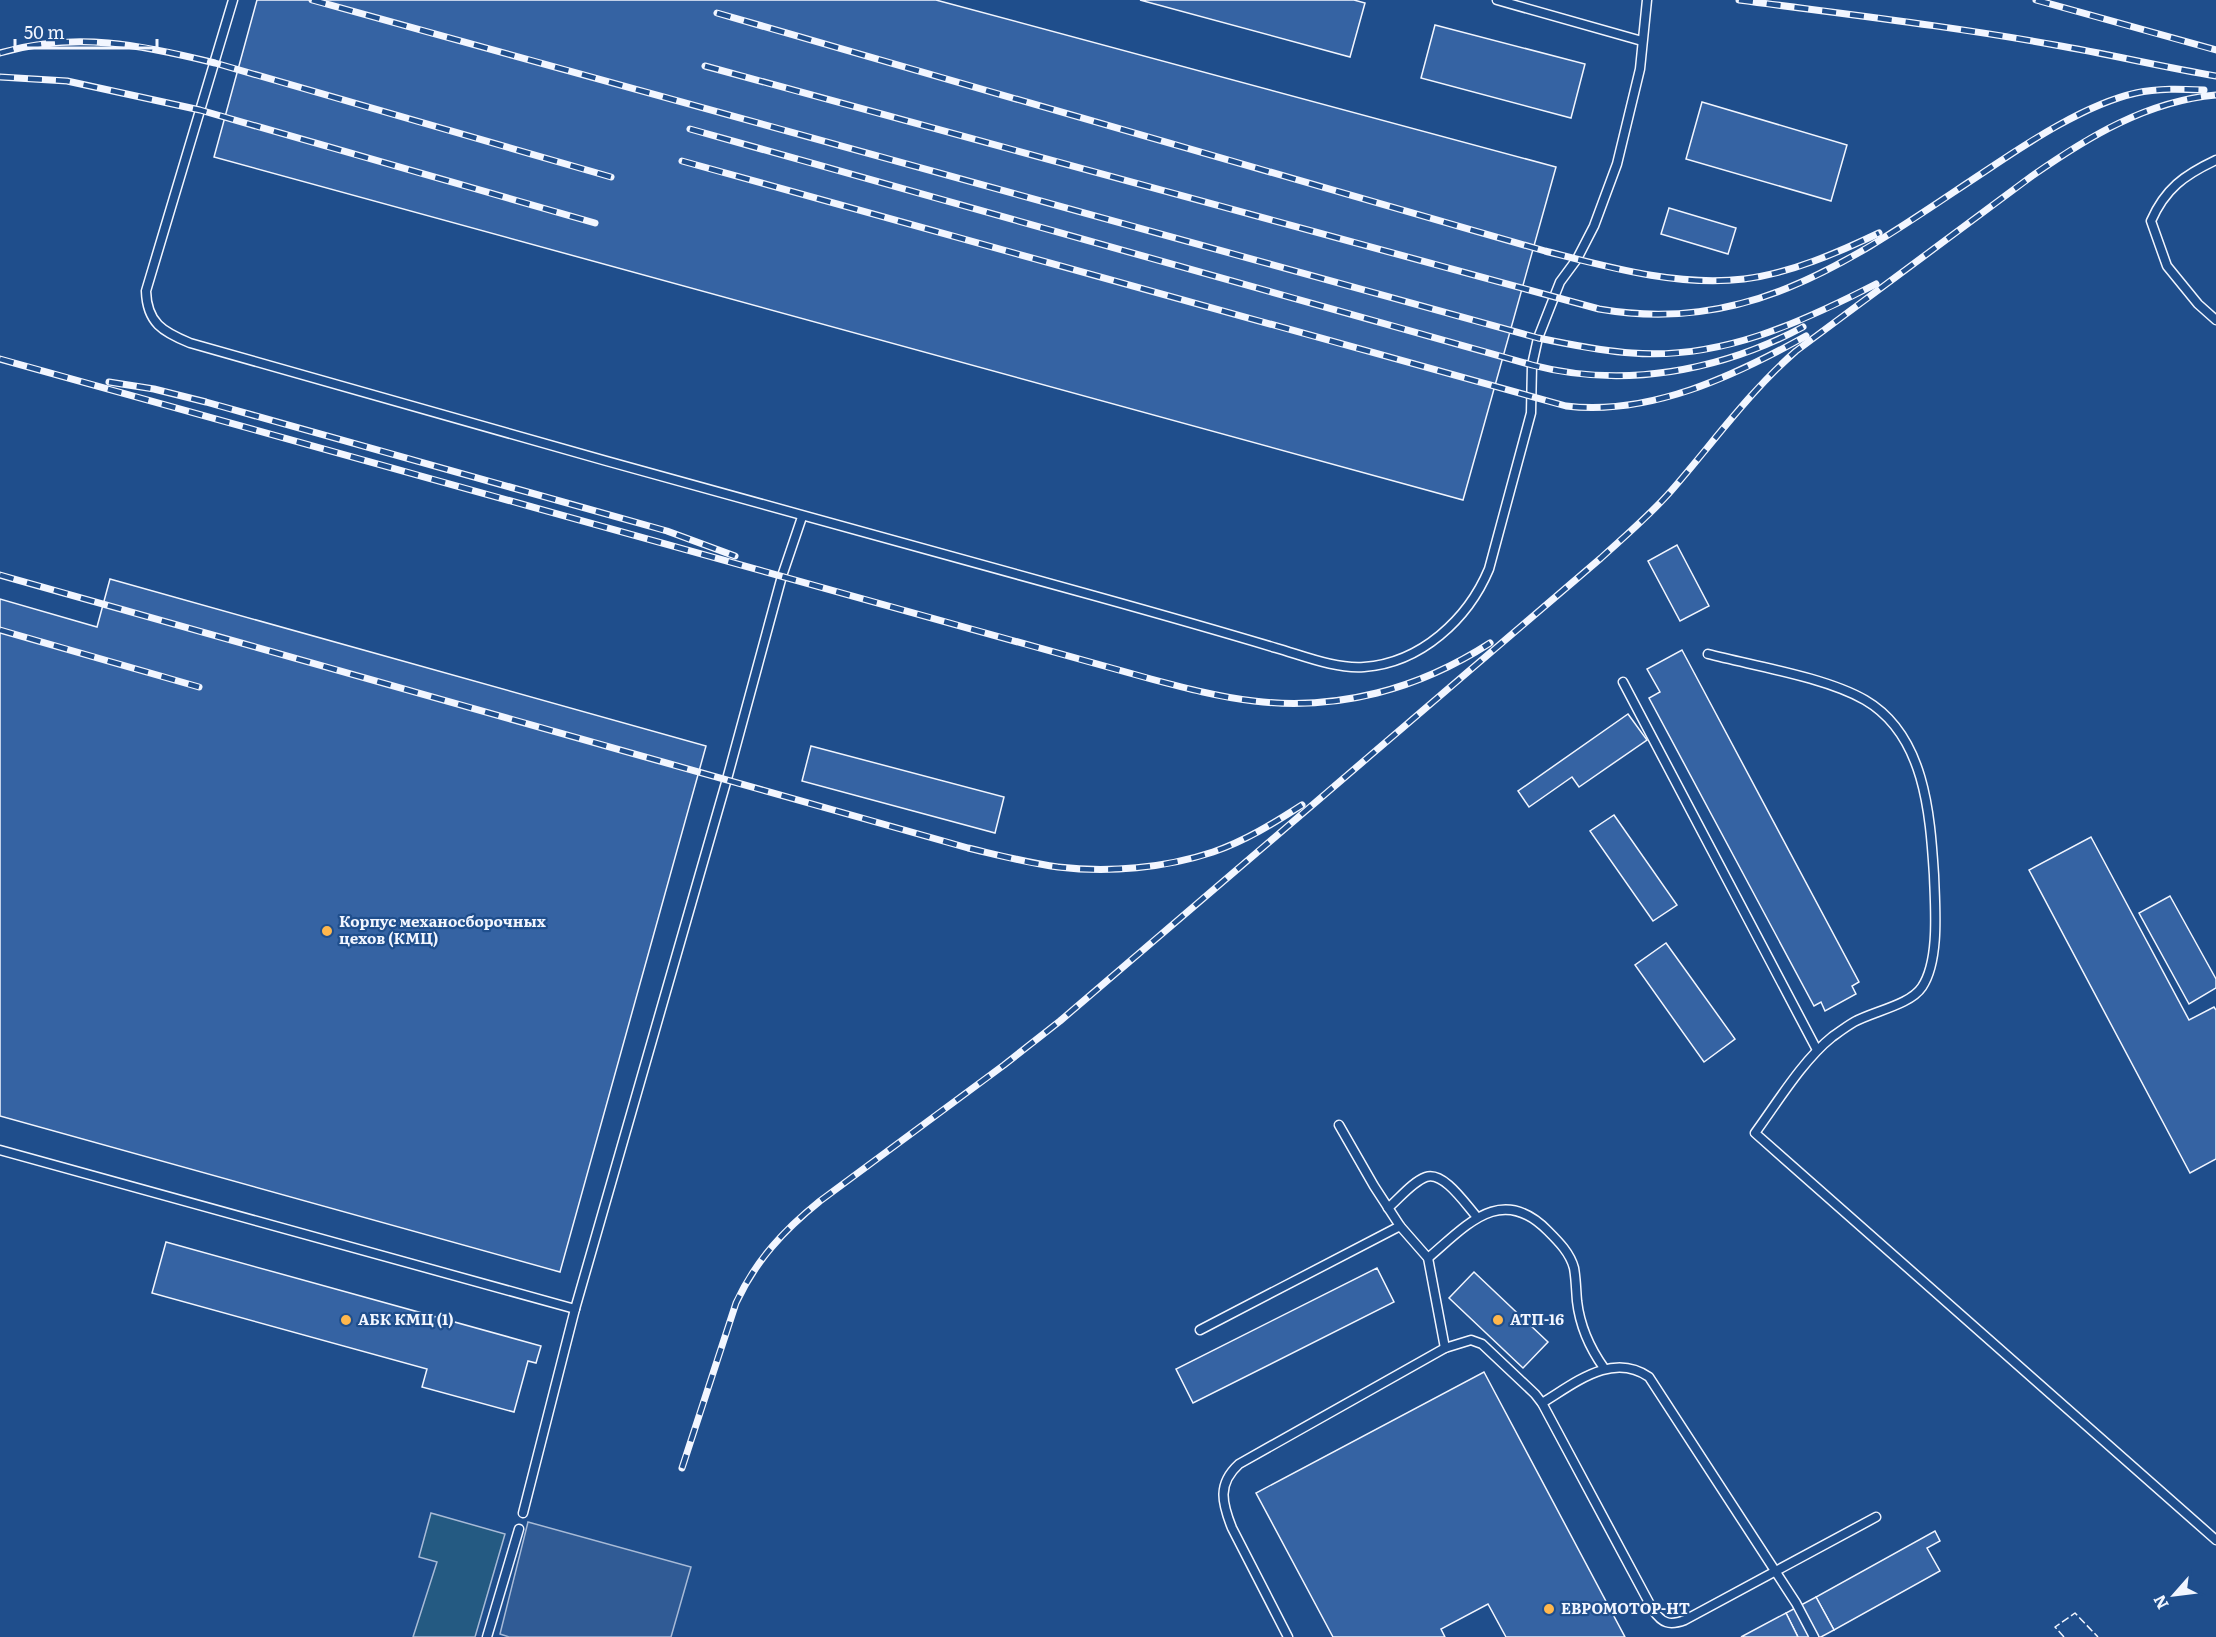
<svg xmlns="http://www.w3.org/2000/svg" width="2216" height="1637" viewBox="0 0 2216 1637" font-family="Literata,serif">
	<style>
		.green { fill: #245a82; stroke: #a8bbd7; stroke-width: 1.5 }
		.parking { fill: #305b95; stroke: #a8bbd7; stroke-width: 1.5 }
		.building { fill: #3563a3; stroke: #f2f6ff; stroke-width: 1.5 }
		.lines { fill: none; stroke-linecap: round; stroke-linejoin: round }
		.lane-casing { stroke: #f2f6ff; stroke-width: 11 }
		.lane { stroke: #1f4e8c; stroke-width: 8 }
		.rail-casing { stroke: #f2f6ff; stroke-width: 7 }
		.rail { stroke: #1f4e8c; stroke-width: 4.5; stroke-dasharray: 14; stroke-linecap: butt }
		.fence { stroke: #f2f6ff; stroke-width: 1.5; stroke-dasharray: 8 3; stroke-linecap: butt }
		.poi-dot { fill: #ffb74d; stroke: #1f4e8c; stroke-width: 2 }
		.labels { text-anchor: middle; stroke-width: 4.5; stroke-linejoin: round; paint-order: stroke }
		.poi-label { font-size: 15px; font-weight: bold; fill: #f2f6ff; stroke: #1f4e8c; text-anchor: start }
	</style>
	<rect width="100%" height="100%" fill="#1f4e8c"/>
	<path class="green" d="M431 1513 505 1534 475 1637H413L437 1562 419 1557Z"/>
	<path class="parking" d="M528 1522 691 1567 671 1637H509L500 1634Z"/>
	<g class="building">
		<path d="M257 0H936L1556 167 1463 500 214 157Z"/>
		<path d="M1140 0H1354L1365 3 1350 57Z"/>
		<path d="M1435 25 1585 64 1571 118 1421 78Z"/>
		<path d="M1702 102 1847 145 1831 201 1686 159Z"/>
		<path d="M1669 208 1736 228 1728 254 1661 234Z"/>
		<path d="M1677 545 1709 606 1680 621 1648 561Z"/>
		<path d="M110 579 706 746 560 1272 0 1116V599L97 627Z"/>
		<path d="M1682 650 1859 982 1852 986 1856 994 1825 1011 1821 1002 1814 1006 1649 698 1660 692 1647 669Z"/>
		<path d="M1628 714 1647 740 1579 787 1572 777 1529 807 1518 791Z"/>
		<path d="M811 746 1004 797 995 833 802 781Z"/>
		<path d="M1614 815 1677 905 1653 921 1590 831Z"/>
		<path d="M2091 837 2189 1020 2214 1007 2216 1010V1159L2190 1173 2029 870Z"/>
		<path d="M2170 896 2216 979V988L2189 1004 2139 913Z"/>
		<path d="M1666 943 1735 1039 1704 1062 1635 965Z"/>
		<path d="M166 1242 541 1346 536 1363 528 1361 514 1412 422 1387 427 1369 152 1293Z"/>
		<path d="M1377 1268 1394 1302 1193 1403 1176 1369Z"/>
		<path d="M1474 1272 1548 1342 1523 1368 1449 1298Z"/>
		<path d="M1484 1372 1625 1637H1506L1488 1604 1441 1629 1445 1637H1333L1256 1493Z"/>
		<path d="M1935 1531 1940 1541 1927 1548 1940 1571 1834 1630 1816 1597Z"/>
		<path d="M1816 1597 1834 1630 1821 1637H1798L1786 1613Z"/>
		<path d="M1786 1613 1798 1637H1741Z"/>
	</g>
	<g class="lines">
		<defs>
			<g id="lane">
				<path d="M233 0 146 291C147 323 163 332 190 343 491 429 793 514 1095 596 1156 613 1216 630 1276 648 1304 656 1335 669 1364 667 1421 663 1468 619 1489 569L1531 413 1532 365 1538 338 1560 282 1577 259 1594 226 1617 164 1640 69 1647 0"/>
				<path d="M1497 0 1642 41"/>
				<path d="M2216 160C2184 175 2165 189 2151 221L2167 266 2198 304 2216 320"/>
				<path d="M1708 654C1754 666 1825 677 1865 700 1925 735 1930 814 1934 875 1935 906 1940 960 1922 987 1910 1005 1874 1011 1854 1022 1847 1026 1839 1032 1832 1037 1803 1060 1777 1103 1755 1133L2216 1540"/>
				<path d="M1623 682 1817 1050"/>
				<path d="M1339 1125 1374 1186 1400 1226"/>
				<path d="M0 1150 575 1309"/>
				<path d="M1388 1208C1399 1199 1412 1182 1426 1177 1444 1171 1466 1205 1477 1217"/>
				<path d="M1428 1258C1466 1226 1501 1183 1548 1231 1559 1242 1570 1253 1574 1268 1576 1279 1576 1290 1577 1301 1580 1327 1589 1347 1604 1368"/>
				<path d="M1200 1330 1400 1226 1428 1258 1445 1348"/>
				<path d="M1542 1403C1574 1384 1612 1351 1649 1377L1796 1603 1814 1637"/>
				<path d="M523 1513 575 1309 727 779 782 576 802 517"/>
				<path d="M487 1637 519 1529"/>
				<path d="M1288 1637 1232 1528C1222 1503 1217 1484 1239 1464L1445 1348 1471 1340 1482 1344 1535 1394 1542 1403 1653 1610C1662 1623 1669 1626 1685 1620L1876 1517"/>
			</g>
		</defs>
		<use href="#lane" class="lane-casing"/>
		<use href="#lane" class="lane"/>
		<defs>
			<g id="rail">
				<path d="M312 0 1538 338C1569 344 1600 351 1632 353 1720 360 1800 323 1876 284"/>
				<path d="M1739 0C1844 14 1950 26 2055 45 2109 54 2162 67 2216 76"/>
				<path d="M2036 0 2216 50"/>
				<path d="M717 13 1545 251C1608 267 1678 287 1744 279 1791 273 1837 253 1879 233"/>
				<path d="M0 53C75 31 142 45 215 63L611 177"/>
				<path d="M705 66 1599 309C1755 336 1861 253 1984 172 2027 143 2086 104 2136 93 2158 88 2182 89 2204 90"/>
				<path d="M0 77 67 81 200 110 595 223"/>
				<path d="M690 129 1532 365C1624 389 1720 371 1803 327"/>
				<path d="M682 161 1566 406C1650 416 1734 376 1806 336"/>
				<path d="M0 359 1151 679C1185 688 1219 697 1254 701 1338 711 1419 689 1490 643"/>
				<path d="M109 382 154 389 206 402 667 531 735 556"/>
				<path d="M0 575 968 848C998 855 1028 863 1058 867 1109 873 1165 868 1213 852 1245 841 1274 823 1302 805"/>
				<path d="M0 630 199 687"/>
				<path d="M682 1468 736 1303C756 1260 784 1230 820 1201L1004 1065 1060 1021 1601 558C1625 536 1650 515 1671 491 1713 443 1748 393 1796 351L2032 176C2088 137 2147 101 2216 95"/>
			</g>
		</defs>
		<use href="#rail" class="rail-casing"/>
		<use href="#rail" class="rail"/>
		<path class="fence" d="M2064 1637 2055 1627 2075 1613 2098 1637"/>
	</g>
	<g class="poi-dot">
		<circle cx="327" cy="931" r="6"/>
		<circle cx="346" cy="1320" r="6"/>
		<circle cx="1498" cy="1320" r="6"/>
		<circle cx="1549" cy="1609" r="6"/>
	</g>
	<g class="labels">
		<g class="poi-label">
			<text x="339" y="927">Корпус механосборочных<tspan x="339" dy="17">цехов (КМЦ)</tspan></text>
			<text x="358" y="1325">АБК КМЦ (1)</text>
			<text x="1510" y="1325">АТП-16</text>
			<text x="1561" y="1614">ЕВРОМОТОР-НТ</text>
		</g>
	</g>
	<g transform="translate(2174 1595) rotate(242)" stroke="#1f4e8c" stroke-width="4.5" paint-order="stroke">
	<path d="M0-4.5L10 22L0 15L-10 22Z" fill="#f2f6ff"/>
	<text y="-9" font-size="16" font-weight="bold" text-anchor="middle" fill="#f2f6ff">N</text>
	</g>
	<path d="M15 39v9h142v-9" fill="none" stroke="#f2f6ff" stroke-width="3"/>
	<text x="24" y="39" font-size="18" fill="#f2f6ff" stroke="#1f4e8c" stroke-width="4.5" paint-order="stroke">50 m</text>
</svg>
